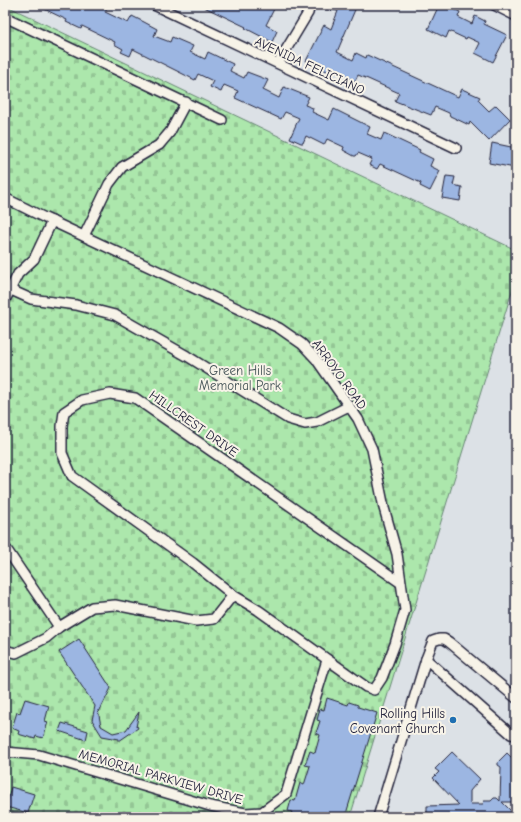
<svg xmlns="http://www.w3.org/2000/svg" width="521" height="822" viewBox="0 0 521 822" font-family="'Comic Neue',sans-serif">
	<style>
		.cemetery { fill: url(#cemetery-stones); stroke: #678474 }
		.building { fill: #9cb6e2; stroke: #22223b }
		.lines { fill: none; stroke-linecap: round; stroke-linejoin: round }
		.minor-casing { stroke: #22223b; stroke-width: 12 }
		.minor { stroke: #f7f3e8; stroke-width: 9 }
		.poi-dot { fill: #1f6fb2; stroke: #f7f3e8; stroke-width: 1.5 }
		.labels { text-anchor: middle; stroke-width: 4; stroke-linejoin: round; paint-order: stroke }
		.street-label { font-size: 13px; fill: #22223b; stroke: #f7f3e8 }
		.park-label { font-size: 13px; fill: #445357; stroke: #f7f3e8 }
		.poi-label { font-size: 13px; fill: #22223b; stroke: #f7f3e8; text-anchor: end }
	</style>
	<defs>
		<pattern id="cemetery-stones" width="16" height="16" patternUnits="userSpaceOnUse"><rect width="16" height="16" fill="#ace7ac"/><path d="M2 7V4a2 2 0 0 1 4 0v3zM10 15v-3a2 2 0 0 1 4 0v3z" fill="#94c695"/></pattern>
	</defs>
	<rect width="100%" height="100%" fill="#dce1e6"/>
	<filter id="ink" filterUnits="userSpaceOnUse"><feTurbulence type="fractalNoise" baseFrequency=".025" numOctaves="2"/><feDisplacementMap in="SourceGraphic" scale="8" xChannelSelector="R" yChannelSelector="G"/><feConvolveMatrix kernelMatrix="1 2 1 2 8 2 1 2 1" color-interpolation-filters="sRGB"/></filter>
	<g filter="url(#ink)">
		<path class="cemetery" d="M5 5 516 250V278L350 817H122L116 815 115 817H5Z"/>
		<g class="building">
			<path d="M36 5H108L105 12 128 23 132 16 144 22 157 29 154 36 170 42 172 37 193 46 190 52 205 59 208 52 233 64 230 71 244 78 247 72 268 80 263 90 279 98 284 87 309 97 305 105 313 108 312 112 329 120 334 109 370 127 367 134 381 140 384 133 420 150 419 152 433 159 430 166 440 171 430 191 420 186 421 183 380 164 377 169 369 165 372 159 358 153 356 156H354L343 150 344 147 327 139 324 145 306 136 303 143H301L290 138 299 118 285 112 281 119 235 98 238 91 224 85 221 92 210 87 213 81 198 74 195 80 133 49 130 56 121 52 123 49 114 44 115 42 82 26 81 29 66 22 67 20Z"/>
			<path d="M200 5H276L266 25 277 31 272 42 245 28 246 27Z"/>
			<path d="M325 5H357L337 52 353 60 356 53 366 58 367 55 458 97 462 89 480 97 478 100 489 111 496 105 510 119 489 141 470 122 469 125 450 116 449 113 435 107 431 115 395 101 399 93 368 79 358 75 355 81 334 71 333 74 306 61 324 25 331 29 338 11 325 9Z"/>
			<path d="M439 5H445L460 12 458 17 472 24 475 16 485 21 484 24 507 35 493 62 475 53 480 43 467 37 466 39 449 31 446 38 428 29Z"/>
			<path d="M492 143 516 148 515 168 489 163Z"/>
			<path d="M446 176 455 177 453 185 462 187 460 201 442 198Z"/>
			<path d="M79 639 111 688 99 712 98 710 101 726 113 733 126 730 139 712 136 727 137 726 138 728 119 741V739L102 736 92 720 95 706 59 652Z"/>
			<path d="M327 698 348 705 349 702 358 705V707L377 713 345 817H290L292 812 288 811 291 800 295 801 300 783 304 785 310 766 305 765 310 751 315 753 320 735 316 733 320 721 317 720 320 709 324 710Z"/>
			<path d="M25 699 49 706 45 721 48 722 43 738 36 736 35 739 18 734 19 731 12 728 17 712 20 713Z"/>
			<path d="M62 723 88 731 86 740 59 731Z"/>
			<path d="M452 752 480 779 470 791V804H483L484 801H491L494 798H497L500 801 501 767 498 765V762L507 753 516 762V802H502L516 816V817H427V806L459 805 433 778 439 772 435 769Z"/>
			<path d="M11 787 34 794 28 813 6 807Z"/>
		</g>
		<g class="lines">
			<defs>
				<g id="minor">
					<path d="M154 5 456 148"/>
					<path d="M494 5 516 16"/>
					<path d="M5 17 222 120"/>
					<path d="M278 63 308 13 310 5"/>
					<path d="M5 198 43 217 279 328 302 344 316 359 358 419 372 449 384 508 397 554 405 610 395 644 382 678 374 690 366 687 258 610 233 595"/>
					<path d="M84 236 109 184 122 167 159 145 170 132 186 102"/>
					<path d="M11 290 31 299 76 305 115 315 187 356 288 419 305 424 317 422 349 406"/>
					<path d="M5 300 18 274 34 259 52 221"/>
					<path d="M5 547 59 627"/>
					<path d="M5 650 16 653 46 638 59 627 92 607 115 605 196 621 214 619 233 595 193 563 72 476 62 453V426L64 412 82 400 110 394 135 398 401 583"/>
					<path d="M426 659 433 641 439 639H444L449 642 516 698"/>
					<path d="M5 752 39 755 210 806 245 813 262 812 286 794 327 660"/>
					<path d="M378 817 426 659 511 734 516 735"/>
				</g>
			</defs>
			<use href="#minor" class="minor-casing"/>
			<use href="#minor" class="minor"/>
		</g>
	</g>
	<circle class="poi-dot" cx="453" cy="720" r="4"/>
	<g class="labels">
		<g class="street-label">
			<text transform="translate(310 65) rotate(25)" y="5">AVENIDA FELICIANO</text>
			<text transform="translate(340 374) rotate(54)" y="5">ARROYO ROAD</text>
			<text transform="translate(194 423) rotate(35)" y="5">HILLCREST DRIVE</text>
			<text transform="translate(161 776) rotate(16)" y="5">MEMORIAL PARKVIEW DRIVE</text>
		</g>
		<g class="park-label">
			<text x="240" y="375">Green Hills<tspan x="240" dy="15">Memorial Park</tspan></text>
		</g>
		<g class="poi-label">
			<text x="445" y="718">Rolling Hills<tspan x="445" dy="15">Covenant Church</tspan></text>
		</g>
	</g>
	<rect width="521" height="822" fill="none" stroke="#f7f3e8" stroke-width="20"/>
	<rect x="10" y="10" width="501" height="802" fill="none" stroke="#22223b" stroke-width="1.5" filter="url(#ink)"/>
</svg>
